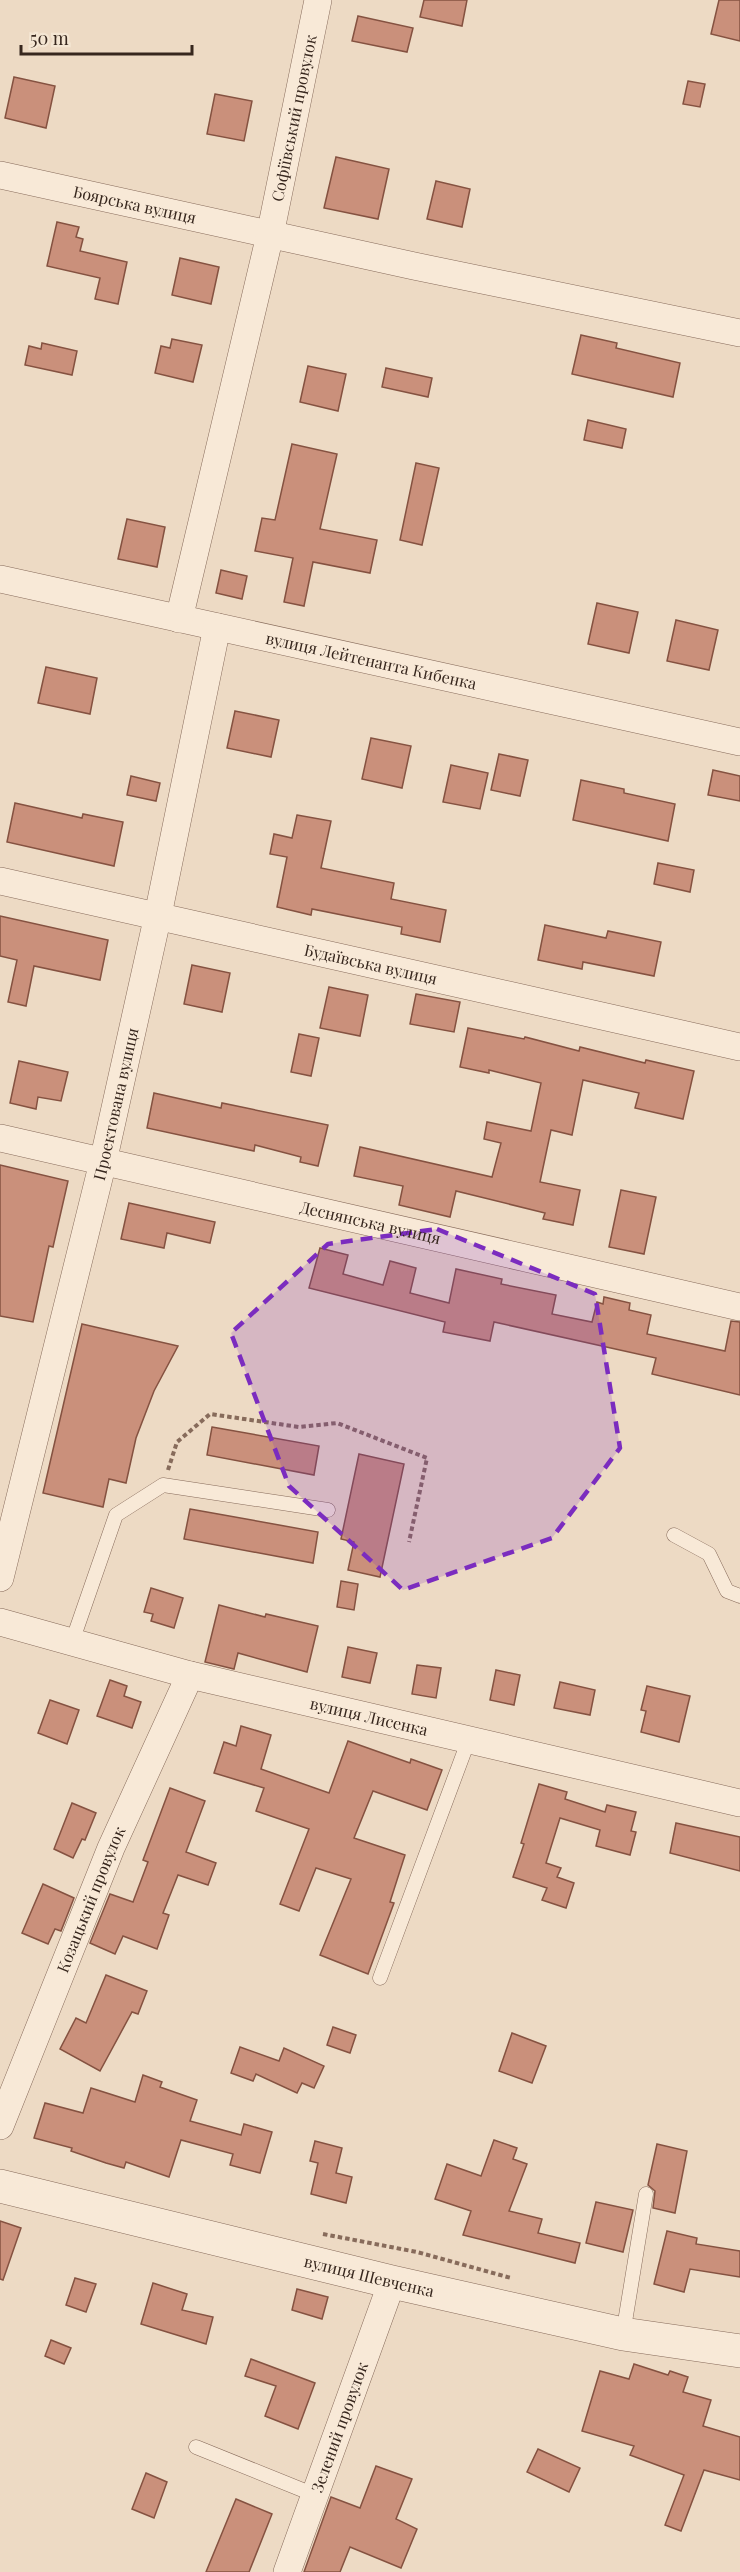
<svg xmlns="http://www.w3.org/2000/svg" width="740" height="2572" viewBox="0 0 740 2572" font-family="'Playfair Display',serif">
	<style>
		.building { fill: #ca907b; stroke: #855241; stroke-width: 1.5 }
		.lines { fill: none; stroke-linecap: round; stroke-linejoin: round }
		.service-casing { stroke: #876b5b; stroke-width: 15 }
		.minor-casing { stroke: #876b5b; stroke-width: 28 }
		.tertiary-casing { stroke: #876b5b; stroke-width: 34 }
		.path { stroke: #876b5b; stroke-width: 4; stroke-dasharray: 4.5 3; stroke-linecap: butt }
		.service { stroke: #f8e9d7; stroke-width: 14 }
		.minor { stroke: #f8e9d7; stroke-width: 27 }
		.tertiary { stroke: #f8e9d7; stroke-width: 33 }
		.marked { fill: #7b2cbf; fill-opacity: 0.2; stroke: #7b2cbf; stroke-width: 4.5; stroke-dasharray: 12 8; stroke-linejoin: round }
		.labels { text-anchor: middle; stroke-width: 4.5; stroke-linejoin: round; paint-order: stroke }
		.street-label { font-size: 16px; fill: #37271e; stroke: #f4e6d3 }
	</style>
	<rect width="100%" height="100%" fill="#eddac4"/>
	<g class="building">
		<path d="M424 0H467L462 26 420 17Z"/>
		<path d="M719 0H740V41L711 34Z"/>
		<path d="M358 16 413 28 407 52 352 41Z"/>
		<path d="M14 77 55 86 46 128 5 118Z"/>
		<path d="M688 81 705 84 700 107 683 104Z"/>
		<path d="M215 94 252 101 244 141 207 134Z"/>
		<path d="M336 157 389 169 378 219 324 208Z"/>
		<path d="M436 181 470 189 462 227 427 219Z"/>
		<path d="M57 222 79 227 76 237 83 239 80 251 127 262 118 304 95 299 100 278 47 266Z"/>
		<path d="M180 258 219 267 211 304 172 295Z"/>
		<path d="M581 335 617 343 616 348 680 363 673 397 572 374Z"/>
		<path d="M172 339 202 345 193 382 155 373 161 346 170 348Z"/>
		<path d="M42 343 77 351 72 375 25 365 29 346 41 349Z"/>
		<path d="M308 366 346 374 338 411 300 402Z"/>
		<path d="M386 368 432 378 428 397 382 387Z"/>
		<path d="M588 420 626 429 622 448 584 440Z"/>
		<path d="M292 444 337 454 320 529 377 540 370 573 313 562 304 606 284 602 293 558 255 551 262 518 275 520Z"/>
		<path d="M416 463 439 468 422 545 400 540Z"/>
		<path d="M127 519 165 527 157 567 118 559Z"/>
		<path d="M221 570 247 576 242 599 216 593Z"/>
		<path d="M597 603 638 612 629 653 588 644Z"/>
		<path d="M676 620 718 630 709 670 667 661Z"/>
		<path d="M46 667 97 678 90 714 38 703Z"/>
		<path d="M235 711 279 720 271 757 227 748Z"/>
		<path d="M371 738 411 746 402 788 362 779Z"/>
		<path d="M499 754 528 760 520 796 491 790Z"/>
		<path d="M451 765 488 773 480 809 443 802Z"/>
		<path d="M713 770 740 776V801L708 795Z"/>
		<path d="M131 776 160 783 156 801 127 795Z"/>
		<path d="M581 780 624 789V793L675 804 668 841 573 820Z"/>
		<path d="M15 803 82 818 83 814 123 822 114 866 7 842Z"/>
		<path d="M297 815 331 821 321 868 394 883 391 899 446 910 440 942 401 934 402 927 312 909 311 915 277 907 287 857 270 854 274 834 292 838Z"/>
		<path d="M658 863 694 870 690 892 654 884Z"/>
		<path d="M0 916 108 940 100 980 34 966 26 1006 8 1002 17 960 0 956Z"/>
		<path d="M545 925 606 938 608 931 661 942 654 976 583 962 582 969 538 960Z"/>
		<path d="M192 965 230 973 222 1012 184 1004Z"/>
		<path d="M329 987 368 995 360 1036 320 1028Z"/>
		<path d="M416 994 460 1002 454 1032 410 1024Z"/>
		<path d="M468 1028 524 1039 525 1037 579 1051 580 1047 645 1063 646 1060 694 1071 683 1119 635 1108 639 1093 583 1080 572 1135 551 1130 540 1182 580 1190 573 1225 543 1219 545 1213 456 1191 450 1217 399 1205 403 1186 354 1176 360 1147 492 1177 501 1143 484 1139 487 1122 531 1131 541 1083 489 1070V1073L460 1067Z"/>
		<path d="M299 1034 319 1038 311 1076 291 1072Z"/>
		<path d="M19 1061 68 1072 61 1101 38 1097 36 1109 10 1103Z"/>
		<path d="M154 1093 221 1108 222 1103 328 1125 318 1166 300 1162 301 1157 255 1145 254 1151 147 1128Z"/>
		<path d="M0 1165 68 1181 53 1247 49 1246 33 1322 0 1316Z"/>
		<path d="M621 1190 656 1197 644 1254 609 1247Z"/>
		<path d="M129 1203 215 1222 210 1243 167 1233 164 1248 121 1239Z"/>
		<path d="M320 1248 348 1255 343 1274 383 1285 390 1261 416 1268 410 1293 449 1303 456 1269 502 1279 501 1284 556 1295 552 1314 592 1322 597 1302 603 1304 604 1297 630 1303 629 1310 651 1315 647 1334 725 1351 731 1321 740 1322V1395L652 1374 656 1358 494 1322 490 1341 443 1332 445 1322 309 1288Z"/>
		<path d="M82 1324 178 1346 154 1391 136 1438 126 1483 109 1479 103 1507 43 1493Z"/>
		<path d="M212 1427 319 1446 314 1475 207 1455Z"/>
		<path d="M359 1454 404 1464 380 1577 348 1570 354 1542 341 1539Z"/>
		<path d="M190 1509 318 1532 313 1563 184 1539Z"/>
		<path d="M341 1581 358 1584 354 1610 337 1607Z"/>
		<path d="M151 1588 183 1598 174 1628 151 1621 153 1614 144 1612Z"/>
		<path d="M219 1605 265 1617 266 1614 318 1626 307 1672 238 1653 234 1669 205 1662Z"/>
		<path d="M348 1647 377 1653 370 1683 342 1677Z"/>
		<path d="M417 1665 441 1668 436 1698 412 1694Z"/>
		<path d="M496 1670 520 1675 514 1705 490 1700Z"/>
		<path d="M110 1680 127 1686 124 1696 141 1702 132 1728 97 1716Z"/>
		<path d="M560 1682 595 1690 590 1715 554 1708Z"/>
		<path d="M647 1686 690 1696 679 1742 641 1732 646 1711 641 1710Z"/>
		<path d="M50 1700 79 1710 67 1744 38 1733Z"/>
		<path d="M241 1726 271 1735 261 1769 329 1793 348 1741 410 1763 411 1759 442 1770 427 1810 373 1791 354 1838 405 1855 390 1902 394 1903 368 1974 320 1955 351 1879 316 1868 299 1911 280 1904 309 1829 256 1811 264 1788 214 1773 224 1742 236 1746Z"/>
		<path d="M539 1784 567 1792 565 1799 605 1812 607 1805 636 1812 631 1831 636 1832 630 1855 596 1846 600 1830 560 1818 546 1863 561 1868 557 1877 574 1883 566 1908 542 1900 547 1888 513 1877 524 1844 521 1843Z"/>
		<path d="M170 1788 205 1801 186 1852 216 1863 208 1885 178 1875 163 1913 169 1915 157 1949 123 1936 115 1954 90 1943 110 1894 133 1902 148 1862 143 1860Z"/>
		<path d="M72 1803 96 1813 85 1840 82 1839 73 1858 54 1849Z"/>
		<path d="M676 1823 740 1837V1871L670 1853Z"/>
		<path d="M43 1884 74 1898 61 1931 55 1929 48 1944 22 1933Z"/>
		<path d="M106 1975 147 1991 138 2014 132 2012 100 2071 60 2049 76 2018 86 2023Z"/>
		<path d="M333 2027 356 2035 350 2053 327 2045Z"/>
		<path d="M512 2033 546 2046 532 2083 499 2071Z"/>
		<path d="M240 2047 279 2061 284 2048 324 2066 314 2088 302 2083 297 2093 256 2074 253 2081 231 2073Z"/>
		<path d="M143 2075 162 2082 160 2087 197 2100 190 2121 241 2135 244 2124 272 2132 260 2173 230 2165 233 2154 181 2140 169 2177 126 2162 124 2168 106 2163 71 2151 72 2148 34 2138 45 2103 83 2113 91 2088 135 2102Z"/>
		<path d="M494 2140 517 2148 513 2159 527 2164 509 2211 542 2219 538 2233 580 2243 575 2263 463 2235 471 2211 435 2199 447 2164 481 2176Z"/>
		<path d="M315 2141 342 2148 336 2173 352 2177 346 2203 311 2194 318 2163 310 2161Z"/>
		<path d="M657 2144 687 2151 675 2213 653 2208 655 2191 648 2185Z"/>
		<path d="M596 2202 633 2210 623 2252 586 2243Z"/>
		<path d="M0 2221 21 2228 3 2280 0 2279Z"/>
		<path d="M667 2231 697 2238 696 2244 740 2251V2277L690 2269 684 2292 654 2284Z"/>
		<path d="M75 2278 96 2284 86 2312 66 2305Z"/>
		<path d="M153 2283 187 2294 182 2310 213 2317 206 2344 141 2324Z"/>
		<path d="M297 2289 328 2297 322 2319 292 2310Z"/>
		<path d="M51 2340 71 2348 64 2364 45 2356Z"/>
		<path d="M251 2359 315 2383 298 2429 265 2416 276 2386 245 2376Z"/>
		<path d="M634 2364 668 2375 670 2371 688 2377 683 2392 711 2400 703 2426 740 2437V2480L704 2470 681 2531 665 2525 684 2475 630 2455 634 2446 582 2431 600 2371 629 2379Z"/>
		<path d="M538 2449 580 2468 569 2492 527 2472Z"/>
		<path d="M376 2466 412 2479 396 2519 417 2529 401 2568 350 2547 340 2572H304L331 2497 360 2508Z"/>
		<path d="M146 2473 167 2482 154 2518 132 2509Z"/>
		<path d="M236 2499 272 2514 249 2572H206Z"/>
	</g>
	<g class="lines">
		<defs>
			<g id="service">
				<path d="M674 1535 709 1554 727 1591 740 1596"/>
				<path d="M72 1642 116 1515 163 1485 328 1510"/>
				<path d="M380 1978 469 1739"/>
				<path d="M623 2334 646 2194"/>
				<path d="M196 2447 315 2495"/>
			</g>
			<g id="minor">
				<path id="s1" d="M0 175 414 266 740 333"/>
				<path id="s2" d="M0 579 740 742"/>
				<path id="s3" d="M179 619 270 235 318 0"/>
				<path id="s4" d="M0 881 740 1047"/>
				<path id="s5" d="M0 1138 740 1307"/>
				<path id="s6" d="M0 1578 103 1162 158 915 217 627"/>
				<path id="s7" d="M0 1622 190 1675 740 1803"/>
				<path id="s8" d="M0 2126 111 1848 190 1675"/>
				<path id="s9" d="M287 2572 392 2282"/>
			</g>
			<g id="tertiary">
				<path id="s10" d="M0 2186 392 2282 623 2334 740 2351"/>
			</g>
		</defs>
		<use href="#service" class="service-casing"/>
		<use href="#minor" class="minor-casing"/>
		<use href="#tertiary" class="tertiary-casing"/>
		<g class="path">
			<path d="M168 1470 177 1442 210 1414 299 1427 337 1423 427 1458 409 1542"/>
			<path d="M323 2234 417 2252 511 2278"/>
		</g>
		<use href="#service" class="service"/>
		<use href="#minor" class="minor"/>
		<use href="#tertiary" class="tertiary"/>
	</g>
	<path class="marked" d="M437 1229 595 1294 620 1448 552 1538 403 1590 289 1486 231 1333 328 1244Z"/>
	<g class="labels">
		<g class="street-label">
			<text dy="6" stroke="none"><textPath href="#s3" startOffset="514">Софіївський провулок</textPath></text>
			<text dy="6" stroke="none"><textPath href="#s1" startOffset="138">Боярська вулиця</textPath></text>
			<text dy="6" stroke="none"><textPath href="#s2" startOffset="380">вулиця Лейтенанта Кибенка</textPath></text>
			<text dy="6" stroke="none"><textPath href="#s4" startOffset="380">Будаївська вулиця</textPath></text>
			<text dy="6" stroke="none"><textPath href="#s6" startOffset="488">Проектована вулиця</textPath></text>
			<text dy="6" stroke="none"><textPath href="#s5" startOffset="380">Деснянська вулиця</textPath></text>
			<text dy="6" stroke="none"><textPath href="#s7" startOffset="381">вулиця Лисенка</textPath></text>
			<text dy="6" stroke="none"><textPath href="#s8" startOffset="244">Козацький провулок</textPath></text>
			<text dy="6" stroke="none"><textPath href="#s10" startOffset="380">вулиця Шевченка</textPath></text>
			<text dy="6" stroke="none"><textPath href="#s9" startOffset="154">Зелений провулок</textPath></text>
		</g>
	</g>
	<path d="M21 45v9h171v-9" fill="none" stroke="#37271e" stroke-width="3"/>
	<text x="30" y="45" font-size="18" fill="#37271e" stroke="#f4e6d3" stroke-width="4.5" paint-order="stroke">50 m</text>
</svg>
